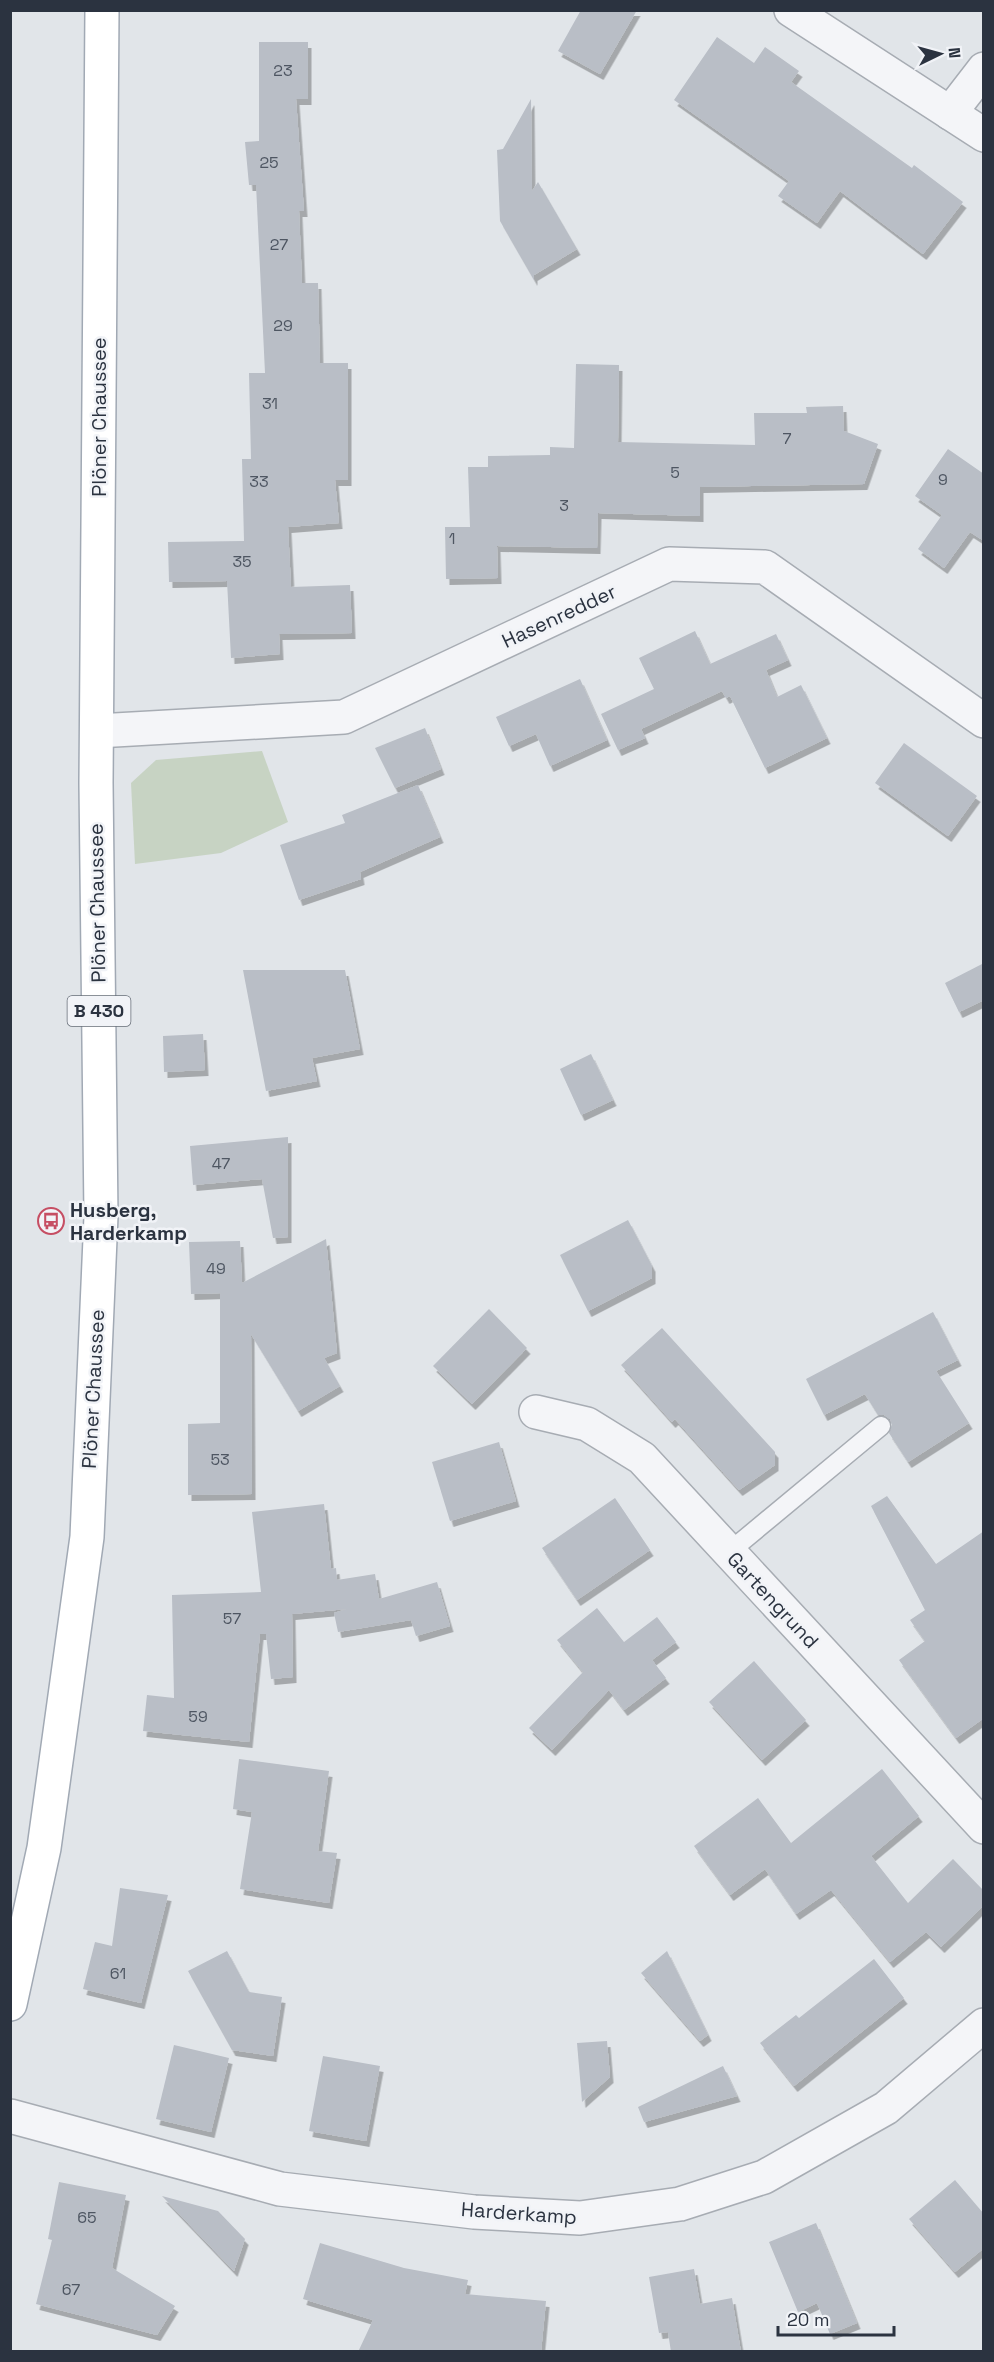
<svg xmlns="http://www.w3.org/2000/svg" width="994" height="2362" viewBox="0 0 994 2362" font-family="'Space Grotesk',sans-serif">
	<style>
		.green { fill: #c7d3c3 }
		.building { fill: #b9bec6; filter: url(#shadow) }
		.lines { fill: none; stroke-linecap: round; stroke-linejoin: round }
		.lane-casing { stroke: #a7acb3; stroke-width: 21 }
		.street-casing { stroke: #a7acb3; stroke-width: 36 }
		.primary-casing { stroke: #a1a9b4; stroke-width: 36 }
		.lane { stroke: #f4f5f8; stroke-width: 18 }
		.street { stroke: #f4f5f8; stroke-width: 33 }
		.primary { stroke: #fff; stroke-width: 33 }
		.labels { text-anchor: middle; stroke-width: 5; stroke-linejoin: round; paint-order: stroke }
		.number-label { font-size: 16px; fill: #4e5662 }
		.shield { fill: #f1f3f7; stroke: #666d77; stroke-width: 1.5 }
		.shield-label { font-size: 18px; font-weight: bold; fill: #2b3340 }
		.street-label { font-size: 20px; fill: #2b3340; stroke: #f1f3f7 }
		.poi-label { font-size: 20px; font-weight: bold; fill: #2b3340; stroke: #f1f3f7; text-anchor: start }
	</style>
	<defs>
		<filter id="shadow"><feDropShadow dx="3.5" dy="6" stdDeviation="0" flood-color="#0004"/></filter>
	</defs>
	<rect width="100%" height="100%" fill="#e1e5e9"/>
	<path class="green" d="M262 751 288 822 221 853 135 864 131 783 156 760Z"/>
	<g class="building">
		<path d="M581 10H637L600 74 558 51Z"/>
		<path d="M717 37 754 63 765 47 799 71 791 82 912 168 914 165 963 202 923 254 840 191 817 223 778 196 789 181 674 100Z"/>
		<path d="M259 42H308V99H296L304 211H299L302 283H318L320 363H348V480H335L339 523 288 527 291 587 350 585 352 633 279 634 280 654 231 658 227 581 169 582 168 542 244 541 242 459H251L249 373H265L256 185H249L245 142 259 141Z"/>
		<path d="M531 99 532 191 538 182 577 249 534 275V280L500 221 497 150 503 149Z"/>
		<path d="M576 364 619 365 618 442 755 445 754 413H807L806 407 843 406 844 431 878 444 864 484 700 487V516L598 513 597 548 497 546 498 578 446 579 445 527H470L468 467H488V456L550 455V447L574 448Z"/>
		<path d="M948 449 984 474V541L970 532 944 568 918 549 942 515 915 496Z"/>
		<path d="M695 631 710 664 776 634 788 660 766 670 777 697 801 685 827 738 765 768 730 696 726 698 722 691 641 729 645 738 618 750 601 714 654 689 639 658Z"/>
		<path d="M580 679 607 740 550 766 536 734 509 746 496 717Z"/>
		<path d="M425 728 441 769 395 788 375 748Z"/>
		<path d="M904 743 977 796 948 836 875 783Z"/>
		<path d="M418 785 440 837 360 872 361 879 299 900 280 845 345 823 342 815Z"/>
		<path d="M984 963V1000L959 1012 945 983Z"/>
		<path d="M243 970H345L360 1049 312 1058 317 1081 266 1091Z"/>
		<path d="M203 1034 205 1070 164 1072 163 1036Z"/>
		<path d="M591 1054 613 1100 581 1115 560 1069Z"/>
		<path d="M288 1137V1237L273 1238 262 1179 193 1185 190 1146Z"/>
		<path d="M628 1220 652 1266V1278L588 1311 560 1255Z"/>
		<path d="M326 1239 337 1353 324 1358 340 1386 298 1411 251 1334 252 1494 188 1495V1424L220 1423V1294L222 1293 191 1294 189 1242 240 1241 242 1283Z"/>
		<path d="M489 1309 527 1348 472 1404 433 1366Z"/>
		<path d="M933 1312 958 1360 936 1371 969 1423 908 1462 889 1433 892 1425 890 1419 884 1415H878L865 1394 824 1415 806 1379Z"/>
		<path d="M662 1328 775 1452V1465L739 1490 675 1419 672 1422 621 1365Z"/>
		<path d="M499 1442 516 1501 450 1521 432 1462Z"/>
		<path d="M887 1496 936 1564 984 1531V1718L956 1738 899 1660 925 1641 910 1620 925 1610 871 1506Z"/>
		<path d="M615 1498 650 1550 577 1600 542 1548Z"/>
		<path d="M324 1504 331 1569 336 1568 337 1580 375 1574 379 1599 437 1582 450 1626 416 1636 411 1620 338 1632 334 1613 347 1609 292 1614 293 1677 271 1679 266 1634H260L249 1742 143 1731 147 1695 174 1698 172 1595 261 1592 252 1512Z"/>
		<path d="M597 1608 624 1642 657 1617 676 1642 652 1660 666 1678 624 1710 609 1690 552 1750 529 1728 583 1672 557 1640Z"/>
		<path d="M754 1661 806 1720 762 1760 709 1702Z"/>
		<path d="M239 1759 329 1771 318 1851 337 1853 329 1903 240 1889 252 1812 233 1809Z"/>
		<path d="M882 1769 919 1816 871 1856 908 1903 953 1859 984 1891V1905L941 1947 926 1932 890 1962 831 1890 796 1914 765 1869 730 1895 694 1846 758 1798 791 1843Z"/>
		<path d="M120 1888 168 1895 141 2003 83 1989 95 1942 112 1946Z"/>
		<path d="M227 1951 249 1992 282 1997 273 2056 232 2050 188 1971Z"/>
		<path d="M667 1951 708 2035 700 2041 641 1973Z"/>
		<path d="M874 1959 904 1998 794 2086 760 2043 796 2015 799 2018Z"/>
		<path d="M607 2041 610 2077 582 2102 577 2043Z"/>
		<path d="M174 2045 229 2058 211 2132 156 2119Z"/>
		<path d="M323 2056 380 2066 366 2141 309 2131Z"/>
		<path d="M723 2066 737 2096 644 2122 638 2107Z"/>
		<path d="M955 2180 984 2214V2248L955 2272 909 2219Z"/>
		<path d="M59 2182 126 2195 112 2268 175 2306 157 2335 36 2304 52 2240 48 2239Z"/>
		<path d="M162 2196 218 2211 245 2239 234 2271Z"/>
		<path d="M816 2223 857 2323 830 2334 817 2303 798 2312 769 2242Z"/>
		<path d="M320 2243 404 2268 468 2280 465 2294 546 2301 541 2352H358L373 2320 303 2299Z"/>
		<path d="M694 2269 700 2304 732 2298 741 2352H671L668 2332 659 2333 649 2277Z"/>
	</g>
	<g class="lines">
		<defs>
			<path id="lane" d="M729 1552 881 1426"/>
			<g id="street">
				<path d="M791 10 984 135"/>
				<path d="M950 113 984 69"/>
				<path d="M97 731 344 717 669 564 765 567 984 721"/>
				<path d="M536 1412 587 1424 642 1458 984 1827"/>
				<path d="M10 2116 280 2189 474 2212 580 2218 680 2204 764 2177 886 2108 984 2025"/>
			</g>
			<path id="primary" d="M10 2004 44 1848 87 1537 101 1216 96 783 102 10"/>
		</defs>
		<use href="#lane" class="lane-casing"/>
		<use href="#street" class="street-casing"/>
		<use href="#primary" class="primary-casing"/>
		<use href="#lane" class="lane"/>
		<use href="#street" class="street"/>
		<use href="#primary" class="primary"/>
	</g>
	<defs>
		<symbol id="bus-ring" viewBox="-11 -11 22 22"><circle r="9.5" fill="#f1f3f7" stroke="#c64e63" stroke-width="1.5"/><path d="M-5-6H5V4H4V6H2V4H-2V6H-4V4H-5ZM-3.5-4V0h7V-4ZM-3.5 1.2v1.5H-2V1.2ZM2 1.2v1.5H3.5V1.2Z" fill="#c64e63"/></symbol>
	</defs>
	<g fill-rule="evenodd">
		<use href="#bus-ring" x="36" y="1206" width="30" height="30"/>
	</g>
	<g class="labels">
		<g class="number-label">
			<text x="283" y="76">23</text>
			<text x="269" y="168">25</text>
			<text x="279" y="250">27</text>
			<text x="283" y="331">29</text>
			<text x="270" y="409">31</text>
			<text x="787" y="444">7</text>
			<text x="675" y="478">5</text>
			<text x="943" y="485">9</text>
			<text x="259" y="487">33</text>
			<text x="564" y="511">3</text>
			<text x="452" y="544">1</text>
			<text x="242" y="567">35</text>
			<text x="221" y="1169">47</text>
			<text x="216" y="1274">49</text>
			<text x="220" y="1465">53</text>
			<text x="232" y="1624">57</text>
			<text x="198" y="1722">59</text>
			<text x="118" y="1979">61</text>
			<text x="87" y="2223">65</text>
			<text x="71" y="2295">67</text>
		</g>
		<rect class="shield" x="67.5" y="996" width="63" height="30" rx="4.5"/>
		<g class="shield-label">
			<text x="99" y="1017">B 430</text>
		</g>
		<g class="street-label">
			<text transform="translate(99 417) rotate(-90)" y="7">Plöner Chaussee</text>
			<text transform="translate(559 616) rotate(-25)" y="7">Hasenredder</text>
			<text transform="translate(97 903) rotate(-91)" y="7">Plöner Chaussee</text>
			<text transform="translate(93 1389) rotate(-87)" y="7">Plöner Chaussee</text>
			<text transform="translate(773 1600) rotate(47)" y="7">Gartengrund</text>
			<text transform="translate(519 2213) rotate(4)" y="7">Harderkamp</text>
		</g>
		<g class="poi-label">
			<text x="70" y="1217">Husberg,<tspan x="70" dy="23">Harderkamp</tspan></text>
		</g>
	</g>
	<rect width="994" height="2362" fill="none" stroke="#2b3340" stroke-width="24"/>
	<g transform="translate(940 54) rotate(85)" stroke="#f1f3f7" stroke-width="4.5" paint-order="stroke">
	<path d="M0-4.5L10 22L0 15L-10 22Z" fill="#2b3340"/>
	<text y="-9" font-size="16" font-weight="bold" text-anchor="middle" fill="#2b3340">N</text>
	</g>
	<path d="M778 2326v9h116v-9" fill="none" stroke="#2b3340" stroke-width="3"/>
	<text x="787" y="2326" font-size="18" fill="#2b3340" stroke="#f1f3f7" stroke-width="4.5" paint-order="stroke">20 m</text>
</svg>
